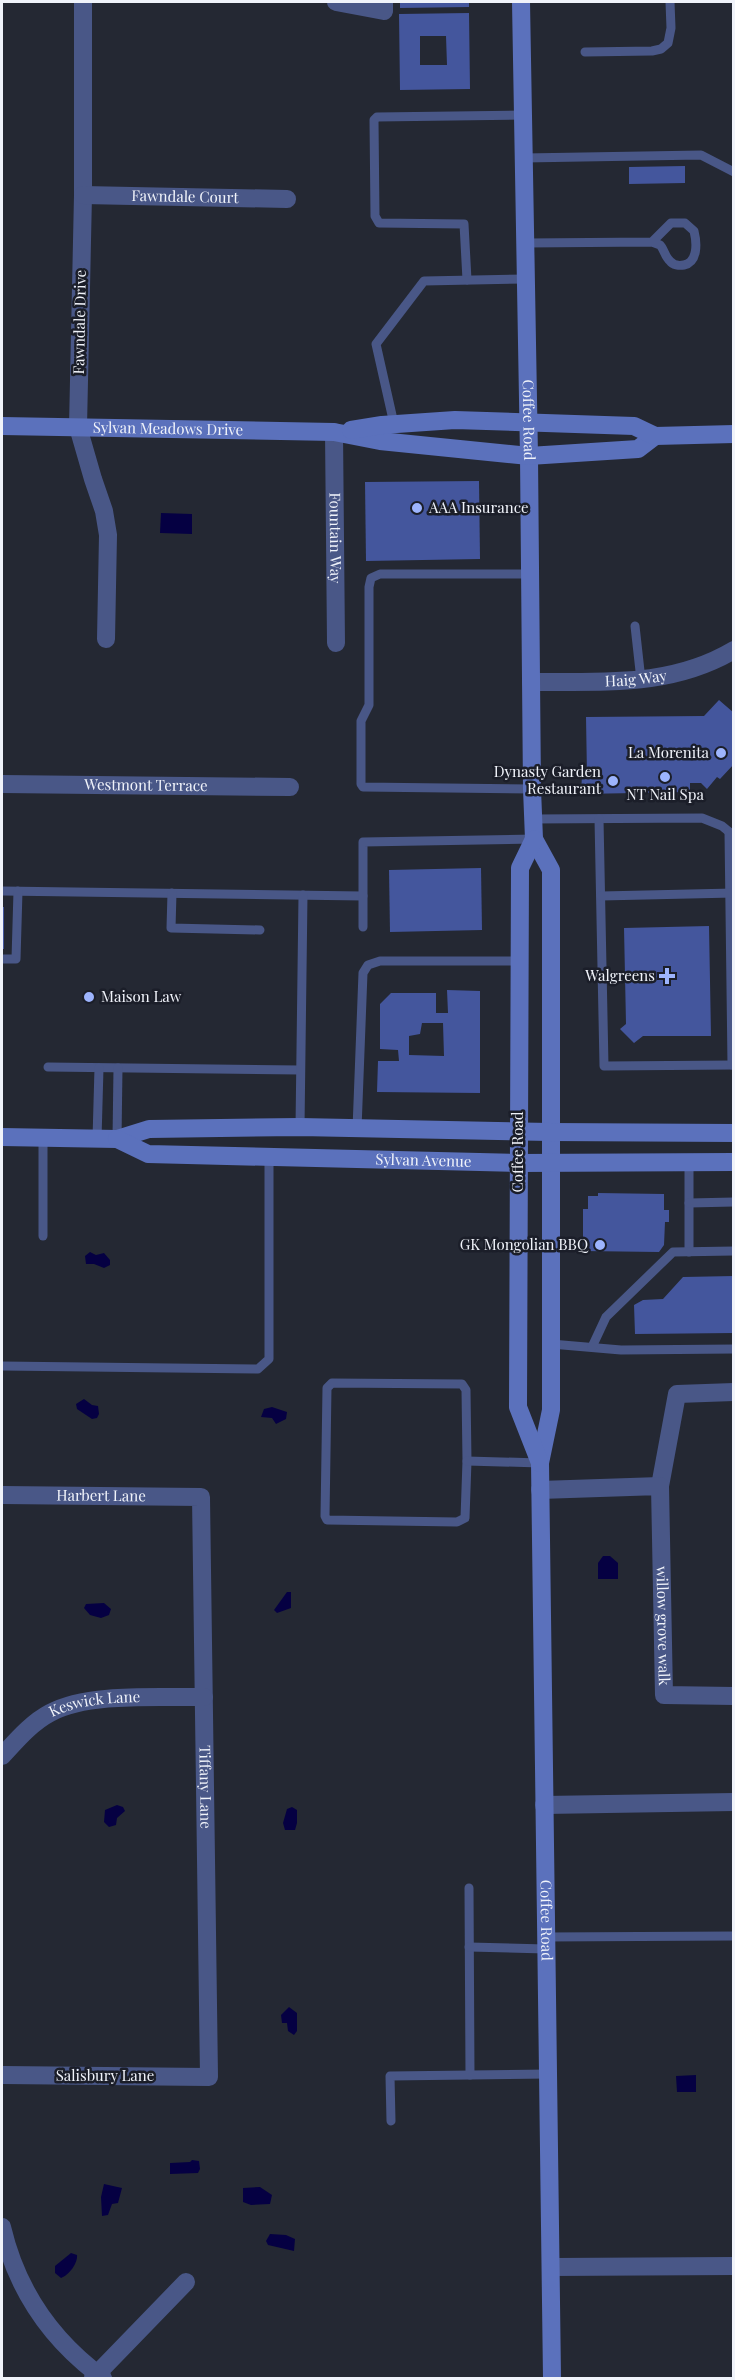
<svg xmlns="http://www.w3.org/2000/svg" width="735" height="2380" viewBox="0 0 735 2380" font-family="'Playfair Display',serif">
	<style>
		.water { fill: #050042 }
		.building { fill: #44569d; fill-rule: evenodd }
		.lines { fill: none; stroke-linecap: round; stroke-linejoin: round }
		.lane { stroke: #495787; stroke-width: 9 }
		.street { stroke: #495787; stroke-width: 18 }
		.secondary { stroke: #5b71bc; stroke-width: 18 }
		.poi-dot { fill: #9db4fd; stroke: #1b1e29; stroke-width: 2 }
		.labels { text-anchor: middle; stroke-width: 5; stroke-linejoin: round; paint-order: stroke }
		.street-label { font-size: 15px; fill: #f0f3fa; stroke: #1b1e29 }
		.poi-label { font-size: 15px; fill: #f0f3fa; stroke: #1b1e29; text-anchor: end }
	</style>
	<rect width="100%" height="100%" fill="#242833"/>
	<g class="water">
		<path d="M161 513 192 514V534L160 533Z"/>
		<path d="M90 1252 96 1255 104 1253 110 1260V1265L104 1268 94 1264H86L85 1256Z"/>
		<path d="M84 1399 92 1405 98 1406 99 1414 97 1418 92 1419 77 1409 76 1404Z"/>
		<path d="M272 1407 287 1412 286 1419 276 1424 272 1418 261 1417 264 1409Z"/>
		<path d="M603 1556H610L618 1563V1579H598V1563Z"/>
		<path d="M287 1592H291V1608L277 1613 274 1610Z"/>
		<path d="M104 1603 111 1609 109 1615 101 1618 90 1615 84 1608 86 1604Z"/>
		<path d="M117 1805 123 1807 125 1811 117 1818 116 1825 109 1827 104 1822 105 1810Z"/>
		<path d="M292 1807 297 1810V1823L295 1830H285L283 1823 287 1809Z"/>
		<path d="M289 2007 297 2013V2031L294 2035 288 2031 287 2023H282L281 2015Z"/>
		<path d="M696 2075V2092H677L676 2076Z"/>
		<path d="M192 2160 199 2161 200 2169 198 2173 170 2174V2163L190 2162Z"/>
		<path d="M104 2184 122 2188 118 2203 112 2204 108 2215 102 2216 101 2197Z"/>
		<path d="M260 2187 272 2195 270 2204 251 2205 243 2202V2188Z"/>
		<path d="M270 2234 286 2235 295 2239 294 2251 268 2245 266 2241Z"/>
		<path d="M71 2253 77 2255C78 2263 69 2275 61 2278L55 2273V2266Z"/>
	</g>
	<g class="building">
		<path d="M400 2H469V7L400 8Z"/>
		<path d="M469 13 470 89 400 90 399 14ZM420 36H446L447 65H420Z"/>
		<path d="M685 166V183L629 184V167Z"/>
		<path d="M479 481 480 559 366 561 365 482Z"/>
		<path d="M719 700 734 713V764L720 779 717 777 707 789 701 783H690V792L581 794 582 775H587L586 717 704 716Z"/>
		<path d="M481 868 482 930 390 932 389 870Z"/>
		<rect x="2" y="907" width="2" height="42"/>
		<path d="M709 926 711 1036H643L634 1043 620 1029 626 1024 624 928Z"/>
		<path d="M447 990 480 991V1093L377 1092 378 1061H399L398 1050 380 1049V1004L391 993H436V1013H448ZM422 1023H443L444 1056 409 1055V1036L420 1034Z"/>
		<path d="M598 1193 664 1194V1210H669V1222H665L664 1245 659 1252 583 1251V1209H588V1196H598Z"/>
		<path d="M734 1276V1333L635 1334 634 1305 643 1300 663 1299 683 1277Z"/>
	</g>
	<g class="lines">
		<g class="lane">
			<path d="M585 52 652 51 661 49 668 43 671 28 670 2"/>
			<path d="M524 158 701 155 734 172"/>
			<path d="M526 243 652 242 660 245C664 249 665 257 670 261 673 265 679 266 684 265 698 262 697 243 694 231L685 223H671L652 242"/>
			<path d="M467 280 464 224 379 223 375 216 374 120 377 117 523 115"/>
			<path d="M394 424 376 344 424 281 526 279"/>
			<path d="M530 574H380L371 578 369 587V705L361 721V784L363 787 532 789"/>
			<path d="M635 626 641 680"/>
			<path d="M533 819 702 818 722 826 733 835"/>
			<path d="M599 819 604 1066 734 1065"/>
			<path d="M729 832 732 1065"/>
			<path d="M2 891 363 896"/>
			<path d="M172 893 171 928 260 930"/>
			<path d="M601 896 734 893"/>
			<path d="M363 927V842L534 839"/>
			<path d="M2 959H16L18 891"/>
			<path d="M48 1067 300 1070"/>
			<path d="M300 1127 303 895"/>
			<path d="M357 1129 363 973 368 965 380 961H521"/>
			<path d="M43 1138V1236"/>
			<path d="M97 1139 99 1068"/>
			<path d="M117 1139 118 1068"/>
			<path d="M689 1162V1252"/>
			<path d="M689 1203 734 1202"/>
			<path d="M551 1344 621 1350 734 1349"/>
			<path d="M592 1347 606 1317 673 1252 734 1251"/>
			<path d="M2 1366 258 1369 269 1359V1158"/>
			<path d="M332 1383 462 1384 466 1390 467 1461 465 1518 457 1522 327 1520 325 1516 327 1388Z"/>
			<path d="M467 1461 540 1463"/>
			<path d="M469 1888 470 2075"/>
			<path d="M546 1937 734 1936"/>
			<path d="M469 1947 546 1949"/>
			<path d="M391 2121 390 2076 548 2074"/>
		</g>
		<g class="street">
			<path d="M83 2V195L78 427 93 479 104 511 108 535 106 639"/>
			<path d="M336 2 384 11V2"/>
			<path id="s1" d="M83 195 287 199"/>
			<path id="s2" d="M334 432 336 643"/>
			<path id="s3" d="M531 682C602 681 670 688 734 650"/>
			<path id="s4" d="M2 784 290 787"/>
			<path d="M660 1486 677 1394 734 1392"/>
			<path id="s5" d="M540 1490 660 1486 664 1695 734 1696"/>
			<path id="s6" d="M2 1495 201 1497 209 2077 2 2075"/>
			<path id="s7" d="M2 1756C16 1741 31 1723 50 1713 88 1692 160 1698 204 1697"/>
			<path d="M544 1805 734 1802"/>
			<path d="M2 2227C17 2291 51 2340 103 2378"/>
			<path d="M551 2267 734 2266"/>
			<path d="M93 2378 186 2282"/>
		</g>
		<g class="secondary">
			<path id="s8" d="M521 2 529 456 532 789 534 839 551 870V1410L540 1463 552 2378"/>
			<path id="s9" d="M2 426 334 432 380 441 529 456 638 449 655 436"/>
			<path d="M351 430 382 425 455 420 634 426 655 436 734 434"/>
			<path d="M534 839 520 868 518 1407 540 1463"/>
			<path d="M2 1137 117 1139 149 1129 300 1127 550 1132 734 1133"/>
			<path id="s10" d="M117 1139 148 1154 518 1163 734 1162"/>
		</g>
	</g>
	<g class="poi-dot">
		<circle cx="417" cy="508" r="6"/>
		<circle cx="721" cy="753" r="6"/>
		<circle cx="665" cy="777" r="6"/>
		<circle cx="613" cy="781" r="6"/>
		<path d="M664 967h6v6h6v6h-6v6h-6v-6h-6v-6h6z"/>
		<circle cx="89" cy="997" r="6"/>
		<circle cx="600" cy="1245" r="6"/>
	</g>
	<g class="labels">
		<g class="street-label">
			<text dy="5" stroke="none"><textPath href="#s1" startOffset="102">Fawndale Court</textPath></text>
			<text transform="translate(80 322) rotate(-89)" y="5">Fawndale Drive</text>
			<text dy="5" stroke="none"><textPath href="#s8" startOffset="418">Coffee Road</textPath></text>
			<text dy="5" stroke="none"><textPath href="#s9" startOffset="166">Sylvan Meadows Drive</textPath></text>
			<text dy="5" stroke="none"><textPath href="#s2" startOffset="106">Fountain Way</textPath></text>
			<text dy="5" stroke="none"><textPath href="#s3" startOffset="105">Haig Way</textPath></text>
			<text dy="5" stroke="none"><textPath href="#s4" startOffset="144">Westmont Terrace</textPath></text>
			<text transform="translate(518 1152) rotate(-90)" y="5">Coffee Road</text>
			<text dy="5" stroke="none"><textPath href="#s10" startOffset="310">Sylvan Avenue</textPath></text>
			<text dy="5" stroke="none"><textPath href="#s6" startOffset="99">Harbert Lane</textPath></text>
			<text dy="5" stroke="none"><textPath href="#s5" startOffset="260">willow grove walk</textPath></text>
			<text dy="5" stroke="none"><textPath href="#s7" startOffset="111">Keswick Lane</textPath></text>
			<text dy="5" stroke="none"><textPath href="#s6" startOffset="489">Tiffany Lane</textPath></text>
			<text dy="5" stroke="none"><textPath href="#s8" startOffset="1924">Coffee Road</textPath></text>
			<text x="105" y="2081">Salisbury Lane</text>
		</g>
		<g class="poi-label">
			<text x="429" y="513" text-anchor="start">AAA Insurance</text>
			<text x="709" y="758">La Morenita</text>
			<text x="601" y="777">Dynasty Garden<tspan x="601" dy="17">Restaurant</tspan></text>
			<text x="665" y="800" text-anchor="middle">NT Nail Spa</text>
			<text x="655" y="981">Walgreens</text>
			<text x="101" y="1002" text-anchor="start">Maison Law</text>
			<text x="588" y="1250">GK Mongolian BBQ</text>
		</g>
	</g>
	<rect width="735" height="2380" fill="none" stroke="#f0f3fa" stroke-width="6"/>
</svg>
